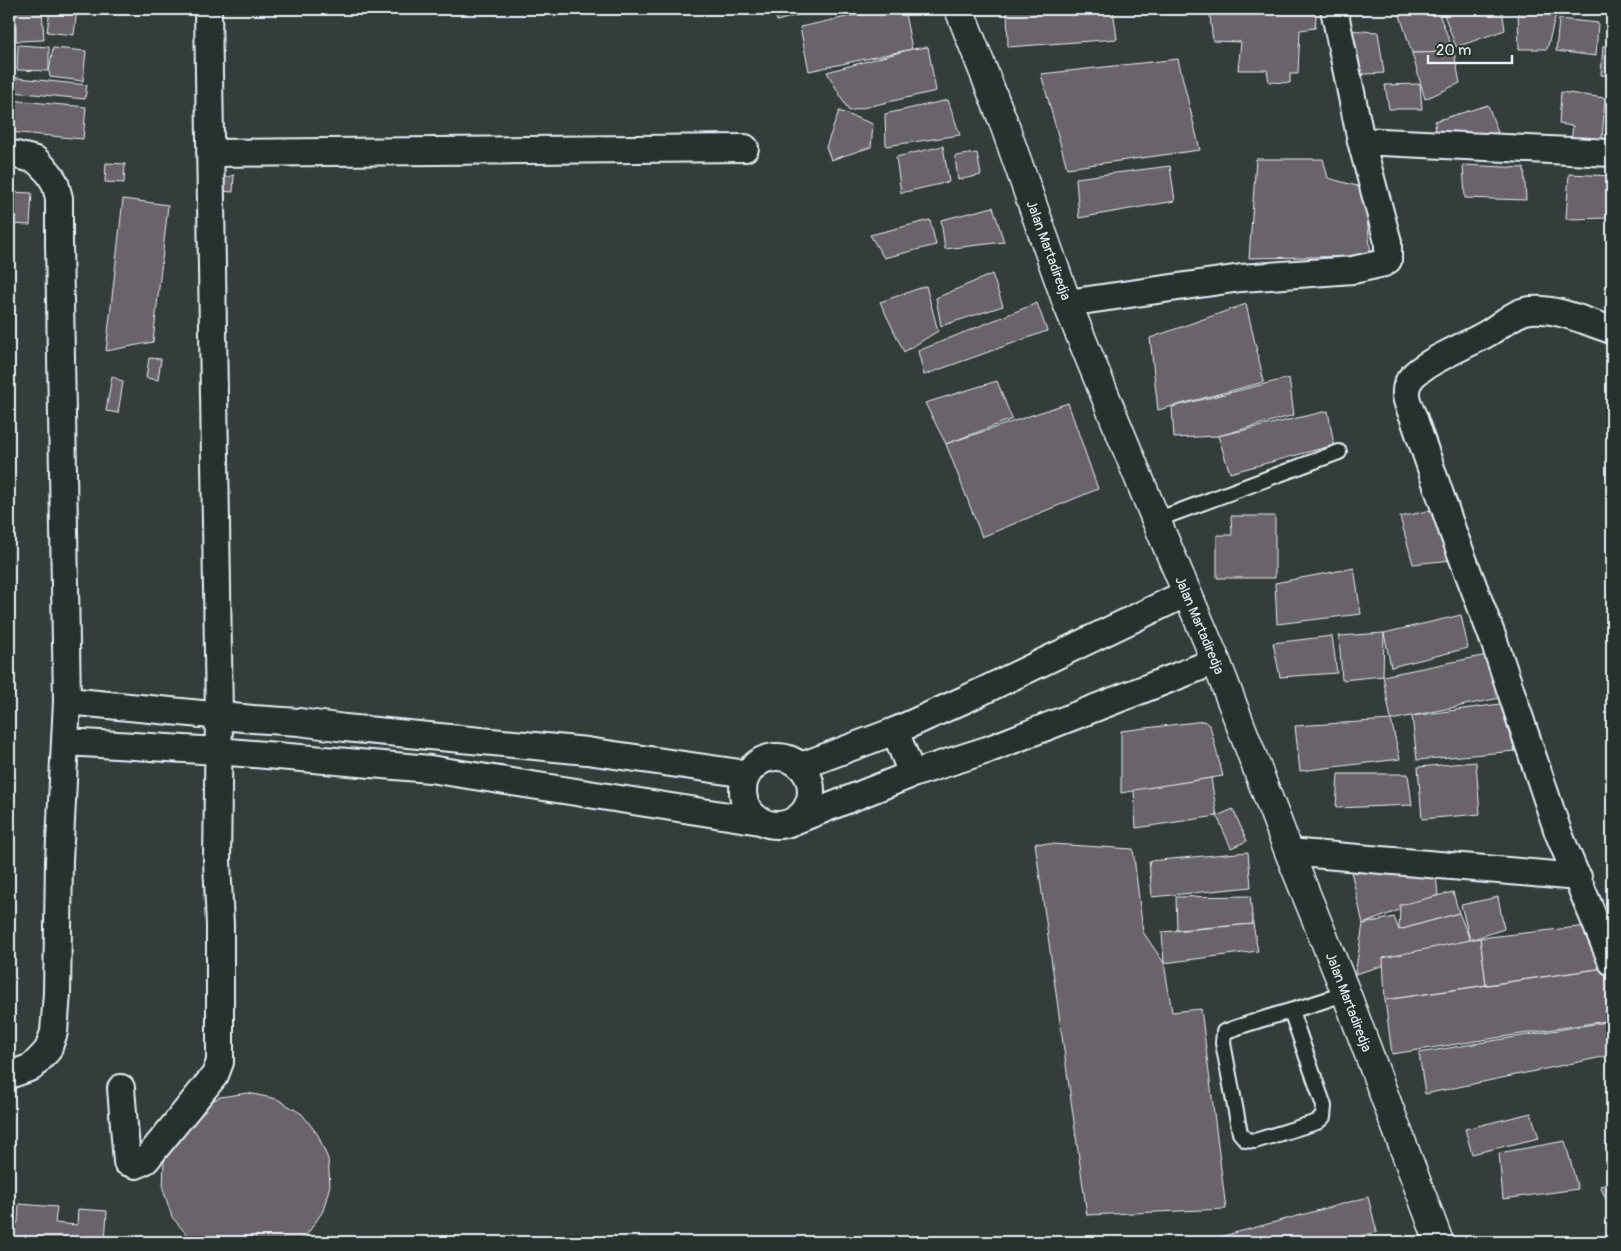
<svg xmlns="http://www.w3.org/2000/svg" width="1621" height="1251" viewBox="0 0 1621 1251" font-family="Pangolin,sans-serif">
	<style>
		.building { fill: #6b636b; stroke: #e8f1f8 }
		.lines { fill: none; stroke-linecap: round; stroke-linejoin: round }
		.service-casing { stroke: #e8f1f8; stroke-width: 18 }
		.minor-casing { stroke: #e8f1f8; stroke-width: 30 }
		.secondary-casing { stroke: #e8f1f8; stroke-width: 31 }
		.service { stroke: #26332d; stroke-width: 14 }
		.minor { stroke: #26332d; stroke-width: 26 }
		.secondary { stroke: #26332d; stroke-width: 28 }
		.labels { text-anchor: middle; stroke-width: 4; stroke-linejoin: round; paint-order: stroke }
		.street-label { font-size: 14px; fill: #e8f1f8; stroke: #26332d }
	</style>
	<rect width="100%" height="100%" fill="#343d39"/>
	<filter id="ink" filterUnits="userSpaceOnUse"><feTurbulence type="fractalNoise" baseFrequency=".02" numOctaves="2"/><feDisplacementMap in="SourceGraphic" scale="10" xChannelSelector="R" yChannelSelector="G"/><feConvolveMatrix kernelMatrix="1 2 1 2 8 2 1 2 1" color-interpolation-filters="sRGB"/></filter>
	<g filter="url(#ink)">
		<g class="building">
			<path d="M14 9H42L44 40 16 41V25Z"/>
			<path d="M50 9H77L74 35 47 32Z"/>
			<path d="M774 9H819L777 21Z"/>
			<path d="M883 9H904L912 49 809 71 800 27Z"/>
			<path d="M1007 9H1113L1117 39 1008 47Z"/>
			<path d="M1209 9H1314L1316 17 1315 28 1300 30 1298 74H1290V83L1269 82 1267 70H1238L1241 42 1213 41Z"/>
			<path d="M1398 9H1437L1454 52 1412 53Z"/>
			<path d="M1442 9H1502L1505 30 1456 47Z"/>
			<path d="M1518 9H1568V12L1556 14 1547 49H1519Z"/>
			<path d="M1559 19 1598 23 1596 56 1556 51Z"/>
			<path d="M1346 30 1378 32 1384 73 1350 75Z"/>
			<path d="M18 45 49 47V71L17 70Z"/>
			<path d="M1603 46 1612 47V76L1601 75Z"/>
			<path d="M928 47 936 91 849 111 827 72 912 49Z"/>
			<path d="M53 48 86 51 83 81 50 77 49 71Z"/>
			<path d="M1454 52 1460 83 1425 99 1412 53Z"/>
			<path d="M1178 59 1200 150 1067 168 1041 74Z"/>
			<path d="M9 77 87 85 85 99 13 92Z"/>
			<path d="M1420 84 1422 109H1389L1385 85Z"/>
			<path d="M1561 92 1605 98 1602 141H1571L1573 126 1559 124Z"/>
			<path d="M9 100 86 107 83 139 9 132Z"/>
			<path d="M948 100 960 135 886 146 885 114Z"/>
			<path d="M1488 105 1498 133 1436 139 1435 121Z"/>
			<path d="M839 111 873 124 871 147 831 160 826 147Z"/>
			<path d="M943 146 949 182 901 193 896 157Z"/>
			<path d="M977 153 981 175 958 180 955 156Z"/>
			<path d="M1256 159H1323L1328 178 1364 188 1371 256 1249 258Z"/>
			<path d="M106 163 125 164 124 183 105 182Z"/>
			<path d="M1463 165 1524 168 1526 200 1465 198Z"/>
			<path d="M1170 166 1175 201 1079 218 1076 178Z"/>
			<path d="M1569 174 1612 176V218L1566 219Z"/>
			<path d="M234 175 233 192 220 191 221 179Z"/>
			<path d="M9 192 32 193 30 225 9 224Z"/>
			<path d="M123 199 168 205 153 342 106 351Z"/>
			<path d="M993 207 1004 242 945 249 941 220Z"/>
			<path d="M930 220 936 245 884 258 870 235Z"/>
			<path d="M992 274 1003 306 941 326 936 298Z"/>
			<path d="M926 286 938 331 904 352 880 302Z"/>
			<path d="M1037 303 1047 331 924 375 918 351Z"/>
			<path d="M1246 304 1264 382 1158 410 1150 338Z"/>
			<path d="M149 358 161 359 158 380 146 378Z"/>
			<path d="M112 376 123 382 118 413 106 411Z"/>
			<path d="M1289 378 1294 415 1218 436 1174 438 1172 407Z"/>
			<path d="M997 381 1012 419 946 444 925 403Z"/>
			<path d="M1068 403 1098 489 982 537 946 444Z"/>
			<path d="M1328 411 1334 445 1230 473 1218 436Z"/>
			<path d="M1436 509 1462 559 1413 564 1400 517Z"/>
			<path d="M1231 516H1275V578H1217V535H1232Z"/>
			<path d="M1354 568 1361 614 1277 624 1275 583Z"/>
			<path d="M1461 615 1468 648 1391 667 1384 633Z"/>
			<path d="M1384 633 1383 676 1342 680 1339 636Z"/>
			<path d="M1332 636 1337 673 1280 677 1273 643Z"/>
			<path d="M1497 653 1505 697 1391 720 1383 676Z"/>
			<path d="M1500 704 1515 751 1417 760 1412 716Z"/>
			<path d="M1391 720 1400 759 1300 771 1295 726Z"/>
			<path d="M1204 721 1210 726 1223 776 1121 793V731Z"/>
			<path d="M1476 762 1480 814 1422 819 1418 767Z"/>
			<path d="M1338 774H1408L1412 805 1336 808Z"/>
			<path d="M1211 778 1217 816 1136 828 1134 790Z"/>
			<path d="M1233 809 1247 841 1231 848 1217 816Z"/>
			<path d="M1035 843 1133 849 1143 932 1164 963 1172 1012 1201 1009 1226 1209 1087 1215Z"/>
			<path d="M1248 852 1251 887 1152 897 1149 861Z"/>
			<path d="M1351 871 1436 875 1438 895 1363 924Z"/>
			<path d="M1453 892 1459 913 1399 930 1400 905Z"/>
			<path d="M1250 896 1253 924 1177 930 1176 897Z"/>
			<path d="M1498 897 1504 929 1470 940 1461 905Z"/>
			<path d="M1459 913 1470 940 1355 974 1363 924 1394 917 1399 930Z"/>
			<path d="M1253 924 1258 951 1164 963 1162 932Z"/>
			<path d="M1596 925 1612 967 1486 985 1480 938Z"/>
			<path d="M1480 938 1486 985 1385 1000 1383 958Z"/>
			<path d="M1612 967V1020L1392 1054 1385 1000Z"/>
			<path d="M1612 1021V1055L1425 1094 1419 1053Z"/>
			<path d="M248 1093 277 1099 302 1114 318 1135 328 1159 330 1185 323 1211 308 1233 298 1242H193L172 1217 163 1189 164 1160 174 1133 194 1111 220 1097Z"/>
			<path d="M1531 1113 1539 1138 1472 1154 1465 1129Z"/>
			<path d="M1565 1141 1578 1189 1503 1199 1499 1153Z"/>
			<path d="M1612 1183V1205L1609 1206 1600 1186Z"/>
			<path d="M1368 1197 1377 1232 1337 1242H1213L1212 1239Z"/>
			<path d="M19 1204 57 1207 55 1223 77 1225 78 1209 107 1211 105 1242H9V1222L18 1223Z"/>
		</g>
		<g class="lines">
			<defs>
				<g id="service">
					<path d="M1156 520 1339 452"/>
					<path d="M1291 1011 1324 1106 1323 1117 1317 1122 1255 1141 1246 1140 1240 1133 1223 1043 1224 1032C1264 1017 1306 1008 1346 993"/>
				</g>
				<g id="minor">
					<path d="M1334 9 1361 141"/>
					<path d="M9 153 36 160 49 173 55 183 59 198V242L67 701 59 861 57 993 54 1032 48 1050 32 1067 9 1075"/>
					<path d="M211 153 745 148"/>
					<path d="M1067 303 1241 278 1353 270 1384 263 1388 260V242L1361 141 1612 153"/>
					<path d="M1612 330C1586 322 1559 308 1531 310 1515 311 1502 325 1488 333 1470 344 1424 362 1412 377 1401 389 1407 403 1413 416L1454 535 1494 641 1558 832 1612 962"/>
					<path d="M67 701 253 719 299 722 345 728 587 751 747 774"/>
					<path d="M895 731 912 774"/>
					<path d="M66 742 218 751 430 769 760 821"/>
					<circle cx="777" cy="791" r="34"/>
					<path d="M801 766 895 731 966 699 1187 593"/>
					<path d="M794 821 912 774 987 750 1216 661"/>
					<path d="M1289 852 1578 877"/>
					<path d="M121 1088 127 1162 136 1165 146 1160 215 1075 220 1062V925L217 861 219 716 208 9"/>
				</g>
				<path id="secondary" d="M959 9 1003 121 1067 303 1156 520 1216 661 1289 852 1346 993 1439 1242"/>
			</defs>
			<use href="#service" class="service-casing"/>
			<use href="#minor" class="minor-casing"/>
			<use href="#secondary" class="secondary-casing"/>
			<use href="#service" class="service"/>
			<use href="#minor" class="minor"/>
			<use href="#secondary" class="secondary"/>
		</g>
	</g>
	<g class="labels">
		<g class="street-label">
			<text transform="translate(1049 250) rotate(70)" y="5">Jalan Martadiredja</text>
			<text transform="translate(1200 625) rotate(67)" y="5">Jalan Martadiredja</text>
			<text transform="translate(1349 1002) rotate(69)" y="5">Jalan Martadiredja</text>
		</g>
	</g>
	<rect width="1621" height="1251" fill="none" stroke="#26332d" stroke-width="30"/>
	<rect x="15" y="15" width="1591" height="1221" fill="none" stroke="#e8f1f8" stroke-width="2" filter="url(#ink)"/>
	<path d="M1428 55v8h84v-8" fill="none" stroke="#e8f1f8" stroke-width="2.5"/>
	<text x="1436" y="55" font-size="15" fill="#e8f1f8" stroke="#26332d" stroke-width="4" paint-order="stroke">20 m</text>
</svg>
